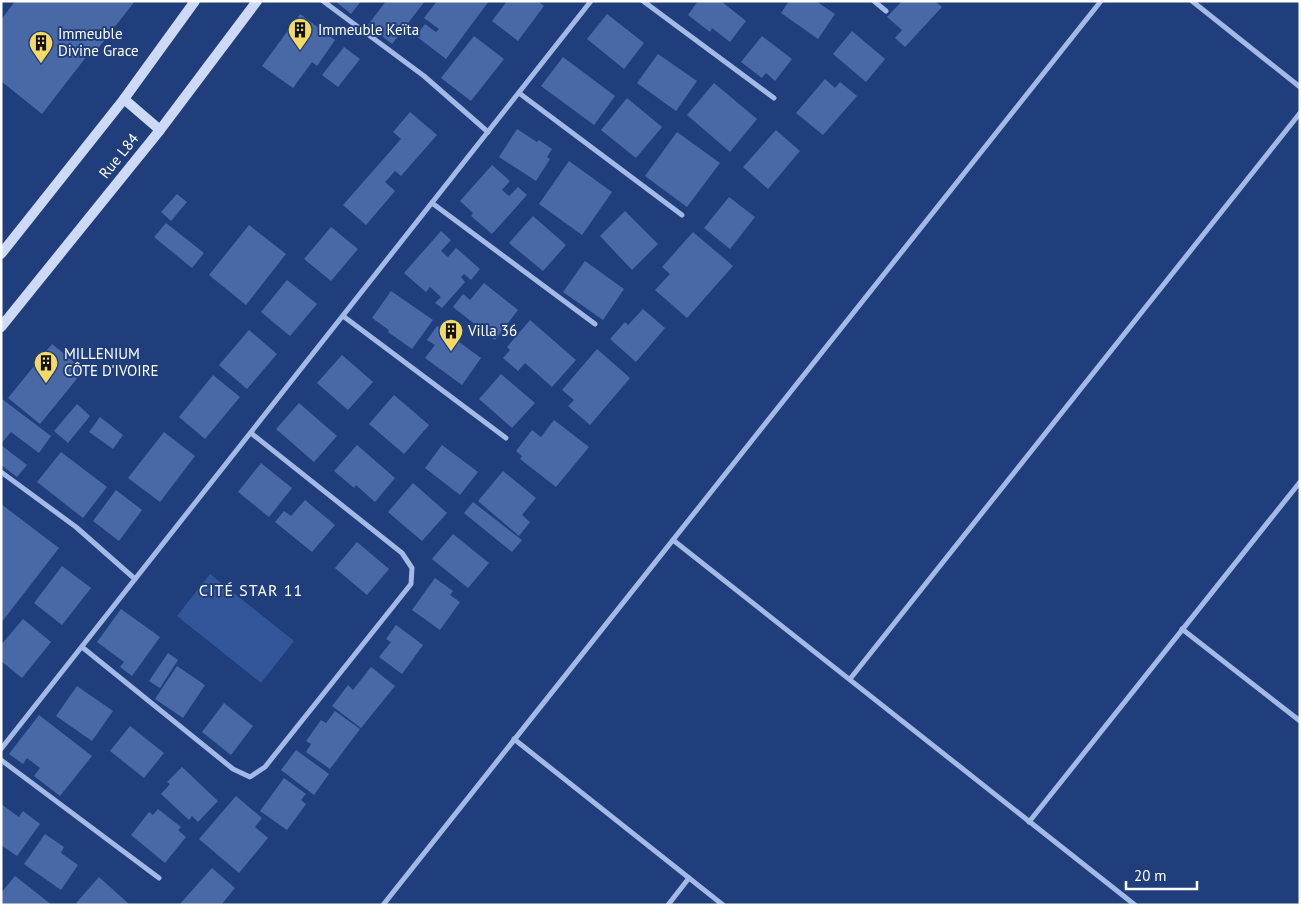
<svg xmlns="http://www.w3.org/2000/svg" width="1301" height="906" viewBox="0 0 1301 906" font-family="'PT Sans',sans-serif">
	<style>
		.pitch { fill: #33569a }
		.building { fill: #4968a6 }
		.lines { fill: none; stroke-linecap: round; stroke-linejoin: round }
		.street { stroke: #a3bae6; stroke-width: 5 }
		.secondary { stroke: #cddaf5; stroke-width: 10 }
		.labels { text-anchor: middle; stroke-width: 4; stroke-linejoin: round; paint-order: stroke }
		.poi-label { font-size: 15px; fill: #fff; stroke: #203e7c; text-anchor: start }
		.street-label { font-size: 15px; fill: #fff; stroke: #203e7c }
		.neighbourhood-label { font-size: 16px; letter-spacing: 1px; fill: #fff; stroke: #203e7c }
	</style>
	<rect width="100%" height="100%" fill="#203e7c"/>
	<path class="pitch" d="M210 574 294 641 261 683 177 616Z"/>
	<g class="building">
		<path d="M15 1H135L96 51 93 48 42 114 1 81V20Z"/>
		<path d="M335 1H361L351 14Z"/>
		<path d="M386 1H425L392 44 368 25Z"/>
		<path d="M437 1H489L446 59 416 36 425 24 436 32 439 29 424 18Z"/>
		<path d="M507 1H538L544 6 518 41 492 21Z"/>
		<path d="M698 1H721L746 21 730 42 712 28 710 32 688 15Z"/>
		<path d="M789 1H816L835 14 818 39 781 13Z"/>
		<path d="M902 1H935L942 7 905 47 895 38 902 30 887 17Z"/>
		<path d="M300 14 335 40 317 66 312 62 293 88 262 66Z"/>
		<path d="M607 14 644 43 624 69 587 39Z"/>
		<path d="M852 31 885 59 866 82 833 54Z"/>
		<path d="M474 36 504 59 471 101 441 78Z"/>
		<path d="M762 36 792 59 775 81 766 73 762 78 741 62Z"/>
		<path d="M344 47 360 59 338 87 322 75Z"/>
		<path d="M658 54 697 81 676 111 637 83Z"/>
		<path d="M563 57 615 96 594 125 541 86Z"/>
		<path d="M825 79 835 88 840 82 857 96 823 135 796 113Z"/>
		<path d="M714 83 757 119 730 152 687 115Z"/>
		<path d="M627 98 662 127 636 158 601 130Z"/>
		<path d="M410 112 437 135 401 176 395 171 385 182 395 191 366 225 343 205 401 139 393 132Z"/>
		<path d="M517 129 537 142 539 140 552 149 547 157 550 159 536 181 499 157Z"/>
		<path d="M776 130 800 151 768 189 743 167Z"/>
		<path d="M677 132 720 163 687 207 645 176Z"/>
		<path d="M569 161 612 192 582 235 539 204Z"/>
		<path d="M492 165 510 181 502 190 509 196 518 187 527 195 492 234 471 216 473 213 460 201Z"/>
		<path d="M177 194 187 202 171 221 161 212Z"/>
		<path d="M729 197 755 217 730 249 704 228Z"/>
		<path d="M625 211 658 244 632 270 600 236Z"/>
		<path d="M533 216 566 245 543 271 509 243Z"/>
		<path d="M166 223 204 253 192 268 154 237Z"/>
		<path d="M249 225 286 254 246 305 209 275Z"/>
		<path d="M331 227 358 249 331 281 304 259Z"/>
		<path d="M441 231 451 240 441 251 448 257 456 248 480 269 471 280 464 274 461 277 465 282 442 308 435 303 441 297 430 287 426 292 404 273Z"/>
		<path d="M693 232 733 266 687 318 655 290 670 274 662 267Z"/>
		<path d="M585 261 624 289 603 320 563 292Z"/>
		<path d="M287 280 317 304 290 336 261 312Z"/>
		<path d="M484 283 518 310 495 340 453 307 463 294 470 300Z"/>
		<path d="M391 291 433 320 412 349 388 332 389 330 372 318Z"/>
		<path d="M643 309 665 328 636 362 610 339 625 322 628 325Z"/>
		<path d="M530 320 576 360 552 387 525 363 518 371 503 358 510 350 507 347Z"/>
		<path d="M437 326 481 358 462 385 425 358 435 345 427 340Z"/>
		<path d="M249 330 277 354 247 389 219 365Z"/>
		<path d="M52 344 84 370 40 424 8 398Z"/>
		<path d="M597 349 630 378 590 425 568 406 574 400 562 390Z"/>
		<path d="M342 355 373 382 348 410 317 383Z"/>
		<path d="M501 374 535 403 512 428 479 399Z"/>
		<path d="M213 375 240 397 205 439 179 417Z"/>
		<path d="M394 395 429 425 404 454 369 424Z"/>
		<path d="M2 399 51 436 39 453 11 432 1 444Z"/>
		<path d="M299 403 337 436 314 462 276 429Z"/>
		<path d="M77 404 90 416 68 443 54 431Z"/>
		<path d="M100 417 123 435 113 449 89 432Z"/>
		<path d="M554 420 589 447 556 487 520 459 522 456 516 451 532 430 541 437Z"/>
		<path d="M164 432 195 456 160 502 128 478Z"/>
		<path d="M1 445 27 465 17 477 1 465Z"/>
		<path d="M357 445 395 478 375 502 356 485 354 488 334 471Z"/>
		<path d="M442 445 478 472 460 495 425 468Z"/>
		<path d="M61 452 107 487 83 518 37 482Z"/>
		<path d="M261 463 292 488 269 517 238 492Z"/>
		<path d="M503 471 536 498 522 515 530 522 519 536 478 501Z"/>
		<path d="M413 483 447 513 422 541 388 512Z"/>
		<path d="M116 490 142 510 119 541 93 521Z"/>
		<path d="M305 500 335 525 312 552 275 522 284 511 291 516Z"/>
		<path d="M473 502 522 540 512 552 464 513Z"/>
		<path d="M1 504 59 548 1 623Z"/>
		<path d="M453 534 489 563 468 588 432 559Z"/>
		<path d="M357 542 389 569 367 595 335 568Z"/>
		<path d="M62 566 91 588 62 625 34 603Z"/>
		<path d="M435 578 453 591 450 595 460 602 440 630 412 610Z"/>
		<path d="M121 609 160 637 132 676 120 667 124 662 97 642Z"/>
		<path d="M23 619 51 642 22 678 1 661V645Z"/>
		<path d="M396 625 423 645 402 674 379 657 391 642 386 639Z"/>
		<path d="M168 653 178 660 160 688 149 681Z"/>
		<path d="M177 666 205 685 183 718 155 699Z"/>
		<path d="M371 667 395 686 361 728 332 706 348 685 353 690Z"/>
		<path d="M77 686 113 711 92 741 56 716Z"/>
		<path d="M224 703 253 726 231 755 202 732Z"/>
		<path d="M335 711 360 729 330 769 306 752 311 744 306 741 321 720 326 723Z"/>
		<path d="M39 715 92 756 60 796 34 776 40 768 27 758 23 764 9 754Z"/>
		<path d="M130 726 164 753 144 778 110 751Z"/>
		<path d="M296 750 329 774 314 795 281 770Z"/>
		<path d="M182 767 218 801 198 822 192 816 189 820 161 794 170 784 167 782Z"/>
		<path d="M284 778 306 794 301 800 306 804 287 830 260 811Z"/>
		<path d="M236 796 262 818 255 827 268 838 239 873 199 839Z"/>
		<path d="M1 804 19 817 23 811 40 824 17 856 1 845Z"/>
		<path d="M158 809 181 827 178 830 186 837 165 863 131 835 149 812 153 815Z"/>
		<path d="M45 834 64 847 61 853 78 865 61 890 24 864Z"/>
		<path d="M212 868 235 888 221 905H179Z"/>
		<path d="M15 876 52 905H1V893Z"/>
		<path d="M99 877 130 905H78L76 903Z"/>
	</g>
	<g class="lines">
		<g class="street">
			<path d="M323 1 424 76 488 132"/>
			<path d="M643 1 774 98"/>
			<path d="M874 1 886 11"/>
			<path d="M1192 1 1300 87"/>
			<path d="M519 93 682 215"/>
			<path d="M432 203 595 324"/>
			<path d="M343 316 506 438"/>
			<path d="M1 472 76 527 135 579"/>
			<path d="M673 540 1135 905"/>
			<path d="M1182 629 1300 721"/>
			<path d="M82 647 233 769 250 777 265 767 411 584 412 568 402 553 251 433"/>
			<path d="M850 679 1300 113"/>
			<path d="M514 739 723 905"/>
			<path d="M1 749 591 1"/>
			<path d="M1 760 159 878"/>
			<path d="M1029 822 1300 482"/>
			<path d="M383 905 1101 1"/>
			<path d="M668 905 689 878"/>
		</g>
		<g class="secondary">
			<path d="M124 99 160 130"/>
			<path d="M1 254 124 99 195 1"/>
			<path d="M1 327 160 130 257 1"/>
		</g>
	</g>
	<defs>
		<symbol id="building-pin" viewBox="-11 -11 22 30"><path d="M0 17L-7.5 6A9.5 9.5 0 1 1 7.5 6Z" fill="#f3da64" stroke="#203e7c"/><path d="M-4-6H4V6H1V3H-1V6H-4ZM-2.5-4.3h1.7v1.8h-1.7ZM.8-4.3h1.7v1.8H.8ZM-2.5-1h1.7V.8h-1.7ZM.8-1h1.7V.8H.8Z" fill="#111"/></symbol>
	</defs>
	<g fill-rule="evenodd">
		<use href="#building-pin" x="286" y="16" width="28" height="38"/>
		<use href="#building-pin" x="27" y="29" width="28" height="38"/>
		<use href="#building-pin" x="437" y="317" width="28" height="38"/>
		<use href="#building-pin" x="32" y="349" width="28" height="38"/>
	</g>
	<g class="labels">
		<g class="poi-label">
			<text x="318" y="35">Immeuble Keïta</text>
			<text x="58" y="39">Immeuble<tspan x="58" dy="17">Divine Grace</tspan></text>
			<text x="468" y="336">Villa 36</text>
			<text x="64" y="359">MILLENIUM<tspan x="64" dy="17">CÔTE D'IVOIRE</tspan></text>
		</g>
		<g class="street-label">
			<text transform="translate(119 156) rotate(-51)" y="5">Rue L84</text>
		</g>
		<g class="neighbourhood-label">
			<text x="251" y="596">CITÉ STAR 11</text>
		</g>
	</g>
	<rect width="1301" height="906" fill="none" stroke="#ffffff" stroke-width="5"/>
	<path d="M1126 881v8h71v-8" fill="none" stroke="#ffffff" stroke-width="2.5"/>
	<text x="1134" y="881" font-size="15" fill="#ffffff" stroke="#203e7c" stroke-width="4" paint-order="stroke">20 m</text>
</svg>
